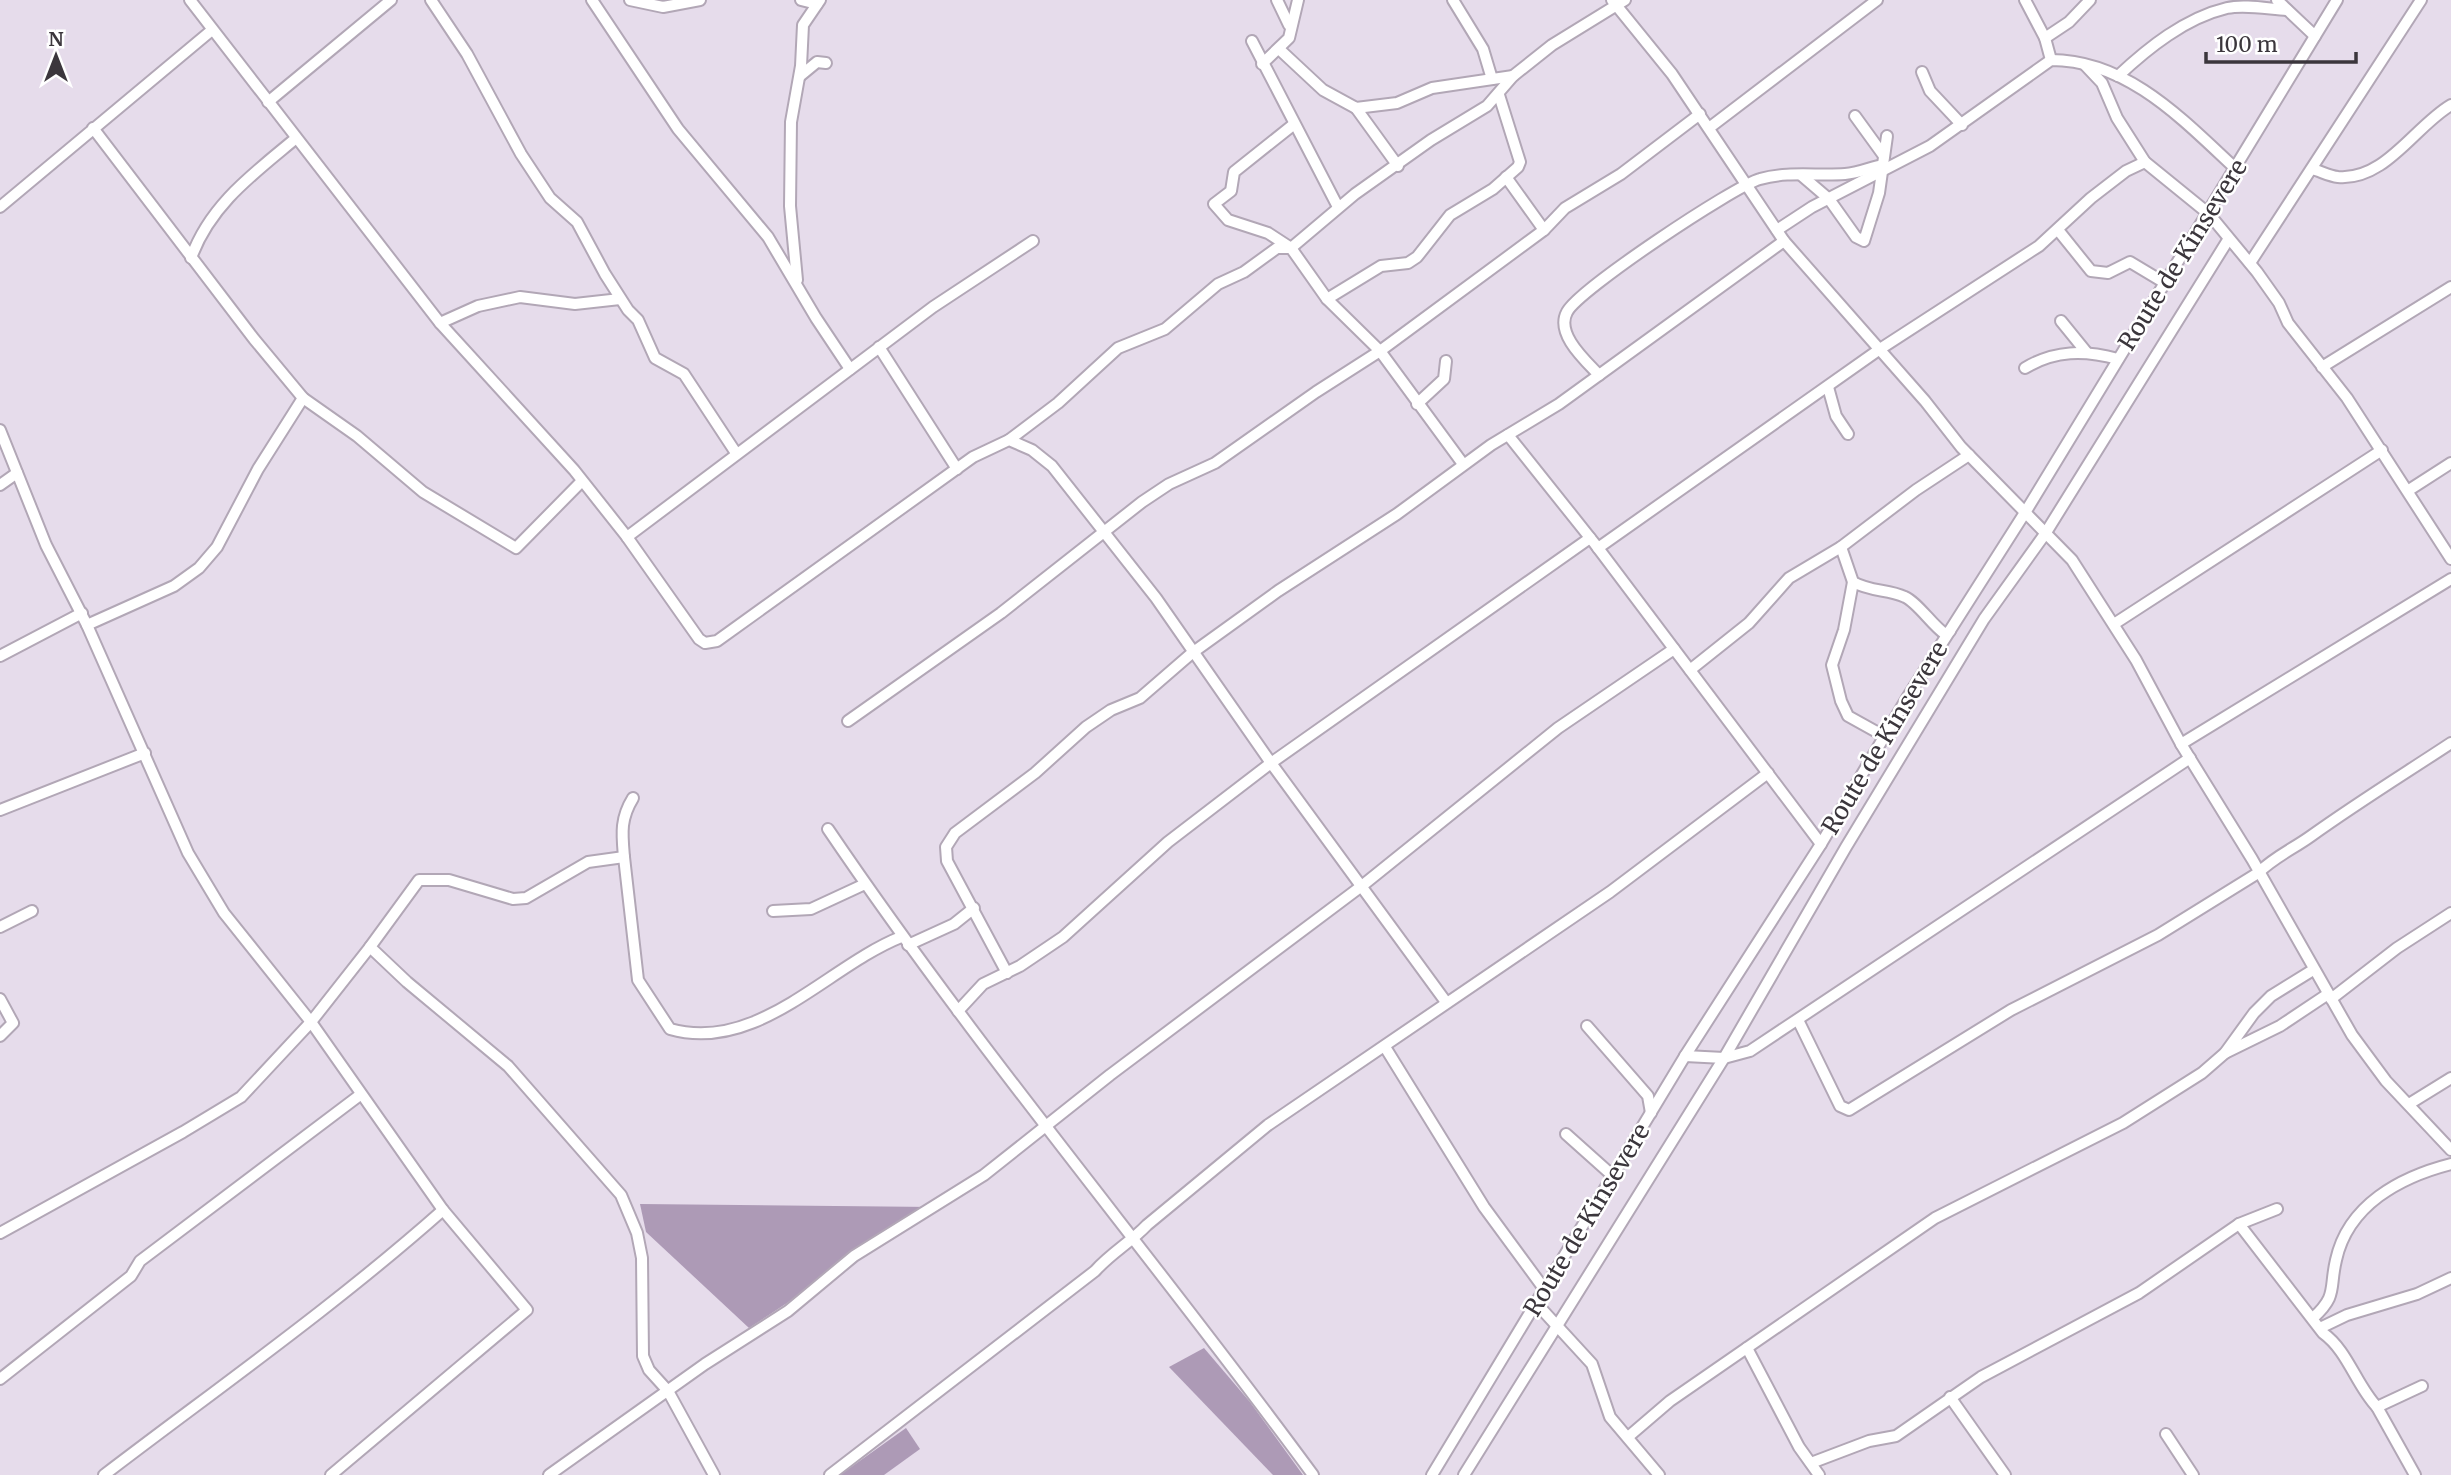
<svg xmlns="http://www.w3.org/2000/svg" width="2451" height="1475" viewBox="0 0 2451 1475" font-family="Merriweather,serif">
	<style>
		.forest { fill: #ad9ab6 }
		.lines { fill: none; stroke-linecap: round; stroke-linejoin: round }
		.street-casing { stroke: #b2a7b6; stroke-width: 14 }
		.street { stroke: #fff; stroke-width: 10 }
		.labels { text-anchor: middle; stroke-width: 5; stroke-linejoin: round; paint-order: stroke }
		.street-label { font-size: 24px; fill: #3b363c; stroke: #fff }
	</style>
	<rect width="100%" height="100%" fill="#e6dceb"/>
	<g class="forest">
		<path d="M640 1204 933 1207 749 1328 646 1232Z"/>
		<path d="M1204 1348 1250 1402 1303 1475H1273L1169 1367Z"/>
		<path d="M906 1428 920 1449 884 1475H840Z"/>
	</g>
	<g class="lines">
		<defs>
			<g id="street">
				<path d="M190 0 440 323 574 470 627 537 699 639 705 643 717 641 973 457 1009 440 1032 450 1052 466 1156 598 1271 763 1446 1002"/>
				<path d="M431 0 467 54 521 154 550 198 577 222 605 274 628 310 638 320 655 358 684 374 736 453"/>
				<path d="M592 0 678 129 768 237 816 318 850 369"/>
				<path d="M630 0 663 7 700 0"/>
				<path d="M801 0 817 4"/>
				<path d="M1277 0 1289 25"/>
				<path d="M1453 0 1483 49 1492 79"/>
				<path d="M1612 0 1672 74 1784 241 1925 401 1961 447 2072 560 2136 660 2181 744 2252 859 2352 1035 2386 1081 2451 1150"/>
				<path d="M2025 0 2045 38 2051 60"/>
				<path d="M2277 0 2315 36"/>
				<path d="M2045 38 2069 22 2090 0"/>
				<path d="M1252 41 1338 207"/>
				<path d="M1279 49 1323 90 1356 108 1397 103 1432 88 1513 76"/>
				<path d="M1262 64 1289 38 1298 0"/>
				<path d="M2085 65 2102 83 2117 118 2145 162 2209 214 2257 272 2279 303 2288 323 2347 398 2451 559"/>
				<path d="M1922 72 1930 91 1962 125"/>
				<path d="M800 76 817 62 826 63"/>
				<path d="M2118 76C2148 48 2185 18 2227 8 2245 4 2269 9 2287 10"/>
				<path d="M268 102 391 0"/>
				<path d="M1356 108 1398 166"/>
				<path d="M1855 116 1884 156"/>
				<path d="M1293 125 1234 172 1231 191 1214 204 1228 220 1268 233 1291 248 1327 299 1380 351 1463 464"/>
				<path d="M93 128 254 339 303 398 357 436 423 492 516 548 581 482"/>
				<path d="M1709 128 1877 0"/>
				<path d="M2312 169C2320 171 2329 176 2338 177 2385 181 2415 126 2451 105"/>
				<path d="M1801 175 1829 199 1856 237 1864 241 1879 193 1887 136"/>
				<path d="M0 207 212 30"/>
				<path d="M1544 230 1565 208 1621 174 1700 114"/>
				<path d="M1777 230 1812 207 1930 146 2051 60C2128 60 2184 121 2236 169"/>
				<path d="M2058 230 2091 271 2108 273 2130 262 2165 283"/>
				<path d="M191 258C210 205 253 174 295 139"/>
				<path d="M2250 263 2421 0"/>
				<path d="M797 280 790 206 791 122 801 66 803 25 820 0"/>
				<path d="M1327 299 1381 266 1408 263 1417 257 1450 215 1493 189 1518 167 1520 162 1499 95"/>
				<path d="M2061 321 2087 353"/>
				<path d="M440 323 478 306 520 297 575 304 620 299"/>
				<path d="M879 347 957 469"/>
				<path d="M2322 367 2451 287"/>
				<path d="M2025 368C2055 350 2084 350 2118 359"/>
				<path d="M1599 375C1586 361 1555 334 1567 312 1578 290 1734 186 1760 179 1787 171 1817 176 1845 174 1858 173 1869 168 1882 165"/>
				<path d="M1828 387 1836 416 1848 434"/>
				<path d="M1417 404 1444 379 1446 361"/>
				<path d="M0 430 46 545 87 625 188 853 224 913 311 1022 443 1210 527 1310 331 1475"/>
				<path d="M1508 435 1595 544 1821 844"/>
				<path d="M1009 440 1058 403 1118 348 1165 329 1218 284 1244 272 1277 248H1291L1355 194 1431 140 1487 106 1513 76 1552 45 1625 0"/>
				<path d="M0 485 17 473"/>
				<path d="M2409 490 2451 463"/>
				<path d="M627 537 933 307 1033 241"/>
				<path d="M1841 547 1853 582C1871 592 1888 589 1905 597 1917 602 1932 625 1945 634L1950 631"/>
				<path d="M1598 548 1880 349 2039 246 2091 198 2126 171 2145 162"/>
				<path d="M1853 582 1844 630 1832 665 1841 701 1848 716 1884 736"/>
				<path d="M2114 624 2382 450"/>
				<path d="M87 625 174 586 199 568 217 547 258 469 303 398"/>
				<path d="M0 656 82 613"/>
				<path d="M1690 670 1749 623 1789 578 1841 547 1916 490 1969 455"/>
				<path d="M848 721 1001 613 1142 502 1169 484 1215 463 1316 392 1380 351 1544 230 1506 177"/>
				<path d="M2181 744 2451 579"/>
				<path d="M0 810 145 753"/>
				<path d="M828 829C979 1052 1154 1258 1313 1475"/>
				<path d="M624 857C622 834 620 819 633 798"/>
				<path d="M773 911 811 909 865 884"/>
				<path d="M0 927 32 911"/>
				<path d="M908 945 954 924 974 908"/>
				<path d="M1007 973 947 861 946 847 955 833 1035 773 1086 727 1111 710 1140 698 1192 653 1278 591 1397 514 1491 445 1559 404 1784 241"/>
				<path d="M0 999 13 1023 0 1036"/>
				<path d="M2331 999 2397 948 2451 913"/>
				<path d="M958 1011 983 984 1020 966 1063 937 1168 842 1271 763 1590 538"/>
				<path d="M1798 1020 1840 1106 1849 1110 2011 1010 2158 935 2258 873C2274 857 2293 849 2311 836 2357 803 2404 774 2451 743"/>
				<path d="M1587 1026 1648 1096 1651 1113"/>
				<path d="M1385 1047 1484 1207 1545 1290"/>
				<path d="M2225 1053 2280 1026 2328 994"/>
				<path d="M1685 1056 1724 1058 1750 1051 2190 758"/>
				<path d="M2409 1104 2451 1078"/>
				<path d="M1566 1134 1613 1176"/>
				<path d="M2239 1224 2323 1333C2348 1351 2356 1385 2377 1407"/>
				<path d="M0 1233 183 1132 241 1097 311 1022 370 947"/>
				<path d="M1536 1303 1592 1364 1610 1417 1659 1475"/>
				<path d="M2313 1318C2338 1295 2329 1289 2336 1260 2348 1205 2400 1177 2451 1164"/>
				<path d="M2320 1328 2347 1315 2417 1294 2451 1278"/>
				<path d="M1747 1348 1799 1447 1819 1475"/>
				<path d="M0 1379 131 1276 140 1261 360 1095"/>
				<path d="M1950 1397 2005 1475"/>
				<path d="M2166 1434 2193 1475"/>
				<path d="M1628 1437 1670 1401 1935 1218 2123 1123 2202 1073 2225 1053 2254 1013 2271 996 2313 970"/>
				<path d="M1811 1463 1869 1441 1896 1436 1981 1377 2139 1293 2239 1224 2277 1209"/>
				<path d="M104 1475C218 1388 336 1305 443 1210"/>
				<path d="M549 1475 705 1364 788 1311 854 1256 984 1175 1110 1075 1363 885 1558 728 1674 649"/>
				<path d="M714 1475 668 1391 649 1370 643 1356 642 1258 637 1233 621 1195 508 1066 407 982 370 947 419 880H449L513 899 526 898 588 862 624 857 638 980 670 1029C757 1054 828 966 901 937"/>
				<path d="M830 1475 1095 1271C1111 1253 1131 1242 1147 1225L1268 1125 1610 892 1768 773"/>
				<path d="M1432 1475 1685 1056 1821 844 1907 698 2026 511 2337 0"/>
				<path d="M1464 1475 1724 1058 1846 847 1984 619 2045 534 2228 240"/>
				<path d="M2415 1475 2377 1407 2422 1386"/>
			</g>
		</defs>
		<use href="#street" class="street-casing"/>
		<use href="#street" class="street"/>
	</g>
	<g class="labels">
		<g class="street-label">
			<text transform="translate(2183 255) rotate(-58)" y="8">Route de Kinsevere</text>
			<text transform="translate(1885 738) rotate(-59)" y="8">Route de Kinsevere</text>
			<text transform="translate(1587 1220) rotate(-59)" y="8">Route de Kinsevere</text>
		</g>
	</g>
	<g transform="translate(56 56)" stroke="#ffffff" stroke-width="5" paint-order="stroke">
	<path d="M0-5L12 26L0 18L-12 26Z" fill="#3b363c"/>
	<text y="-10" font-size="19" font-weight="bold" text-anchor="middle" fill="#3b363c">N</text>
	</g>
	<path d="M2206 52v10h150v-10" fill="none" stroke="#3b363c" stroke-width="3.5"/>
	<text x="2216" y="52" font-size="21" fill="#3b363c" stroke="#ffffff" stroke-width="5" paint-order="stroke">100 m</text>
</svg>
